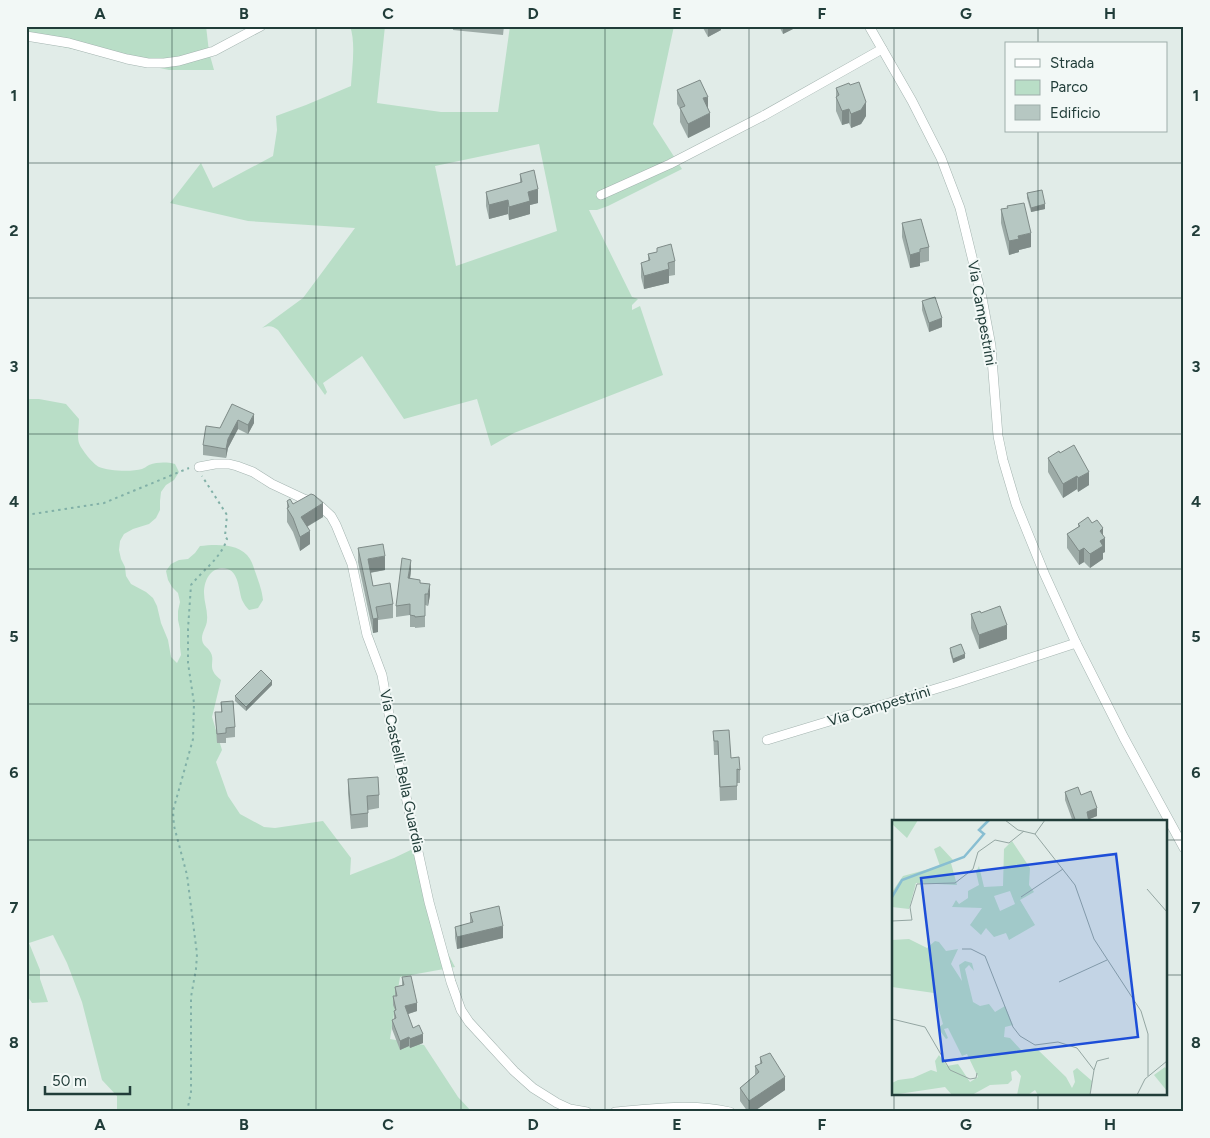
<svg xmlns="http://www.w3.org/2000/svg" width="1210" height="1138" viewBox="0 0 1210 1138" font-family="Figtree,sans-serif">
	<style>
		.green { fill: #b9dec7; fill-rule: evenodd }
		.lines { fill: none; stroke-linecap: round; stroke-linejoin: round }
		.street-casing { stroke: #a4b4b0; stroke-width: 10 }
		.path { stroke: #81b0a7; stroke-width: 2; stroke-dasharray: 2.5 4; stroke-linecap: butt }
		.street { stroke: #fff; stroke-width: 9 }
		.wall { fill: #9daba7 }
		.shaded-wall { fill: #7f8b88 }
		.building { fill: #b6c7c2; stroke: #7f8b88 }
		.grid { fill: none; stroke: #213d39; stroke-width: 1; stroke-opacity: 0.55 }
		.labels { text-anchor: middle; stroke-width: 4; stroke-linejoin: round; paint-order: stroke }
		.street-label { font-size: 15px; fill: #213d39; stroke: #f2f8f6 }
		.inset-river { fill: none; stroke: #88bed2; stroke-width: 2.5 }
		.inset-road { fill: none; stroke: #94a6a2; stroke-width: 1 }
		.view { fill: #1d4ed8; fill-opacity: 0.15; stroke: #1d4ed8; stroke-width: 2.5 }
		.inset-edge { fill: none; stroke: #213d39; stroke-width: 2.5 }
		.neatline { fill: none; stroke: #213d39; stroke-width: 2 }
		.grid-label { font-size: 16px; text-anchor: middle; font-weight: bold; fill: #213d39 }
	</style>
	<rect width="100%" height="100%" fill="#e1ece8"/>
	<g class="green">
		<path d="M26 26H206L209 52 214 70H169L26 39Z"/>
		<path d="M350 26H385L377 103 441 112H498L510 26H674L653 124 682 169 608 206 597 210H589L632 297 638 299 632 305V310L640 306 663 375 514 433 491 446 477 399 404 419 362 356 323 383 327 392 325 395 278 330C273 326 269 325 262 328L303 298 355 228 248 221 170 203 201 163 213 188 273 156 277 130 276 116 306 105 351 86C352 68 356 43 350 26ZM539 144 557 231 456 266 435 166Z"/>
		<path d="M26 399H39L66 404 79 419C79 426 77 437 79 443 81 449 93 464 99 467 108 471 132 472 142 469 144 468 146 467 149 465 158 462 166 462 175 464L179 472 174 480 166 485 161 492 160 501V510L156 518 149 524 133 529 124 534 120 541 119 550 121 559 125 567 126 576 131 584 146 592 153 598 157 606 161 623 168 640 171 657 177 663 181 655 180 647V629L178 620V611L180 602 178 593 172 587 168 580 166 571 171 564 179 560 188 559 195 553 200 546C216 544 241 543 250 559 253 564 254 569 256 574 259 583 262 590 263 600L258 608 249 610C246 607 244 604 242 600 238 588 239 568 222 568 209 569 204 582 204 593 204 602 208 611 207 620 207 626 202 632 202 638 202 645 206 646 209 650 218 661 204 667 221 680L212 717 222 750 216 762 228 796 240 814 264 827 275 828 323 821 351 858 350 875 394 858 419 846 432 923 455 967 400 977 390 1039 424 1045 458 1097 472 1112H148L147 1111 146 1112H117V1096L102 1080 82 1002 67 963 53 935 29 943 40 970V979L48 1002 32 1003 26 994V912L27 911 26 903Z"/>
	</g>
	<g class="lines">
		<defs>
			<g id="street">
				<path d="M869 26 912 101 941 158 960 208 982 298 991 346 998 436 1003 460 1016 504 1044 573 1076 643 1124 738 1184 848"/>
				<path d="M26 36 69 43 127 59 148 63H164L179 61 214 51 261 26"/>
				<path d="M601 195 670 164 763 116 882 49"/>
				<path d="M199 467 215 464H229L237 466 253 472 272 484 304 499 317 503 331 516 336 525 352 564 367 635 382 675 393 737 429 902 451 982 461 1010 469 1022 514 1071 533 1088 557 1103 570 1109 587 1112"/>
				<path d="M767 740 955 683 1076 643"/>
				<path d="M615 1112C654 1109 692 1103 730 1112"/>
			</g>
		</defs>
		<use href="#street" class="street-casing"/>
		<g class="path">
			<path d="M26 515 104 503 189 468"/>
			<path d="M187 1112 191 1092V997L196 969 197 954 187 875 174 826 173 811 193 739 194 703 188 663V629L191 585C203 570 221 558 227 539L225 536 227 515 202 476"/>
		</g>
		<use href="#street" class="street"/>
	</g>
	<g class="wall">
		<path d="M453 26H504L503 35 453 30Z"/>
		<path d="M702 26H721V30L708 37Z"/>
		<path d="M779 26H804L798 29 797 27 783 34Z"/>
		<path d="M836 88 866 116 861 124 851 128 849 123 842 125 836 111Z"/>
		<path d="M677 90 708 108 710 127 688 138 680 122V109L677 104Z"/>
		<path d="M520 174 538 203 530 205V214L509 220 508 214 489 219 486 206V192L520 183Z"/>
		<path d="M1027 193 1045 209 1031 212 1027 198Z"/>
		<path d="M1001 209 1031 247 1019 250V252L1009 255 1001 223Z"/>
		<path d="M902 223 929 247V261L920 263V266L910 268 902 237Z"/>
		<path d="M657 248 675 261V275L669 276V283L644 289 641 277V263L648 261V254L657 252Z"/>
		<path d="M922 301 942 327 929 332 922 310Z"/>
		<path d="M232 404 254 423 248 434 238 429 228 448 226 458 203 455V445L220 428Z"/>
		<path d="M1060 453 1089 485 1078 492 1077 489 1063 498 1048 472V458Z"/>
		<path d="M287 501 323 517 307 527 310 544 300 551 293 532 287 522Z"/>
		<path d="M1092 523 1105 552 1103 553V559L1090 568 1084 562 1079 565 1067 548V534L1078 527V524Z"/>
		<path d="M358 548 385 570 370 573 373 586 393 604V618L378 620V632L373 633 358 562Z"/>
		<path d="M411 571 410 579 420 583 430 595 428 606 425 605V627L415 628V627H410V615L396 617V606Z"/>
		<path d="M981 613 1007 639 979 649 971 628V614Z"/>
		<path d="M950 648 965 658 953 663 950 652Z"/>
		<path d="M272 685 246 711 235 701V696Z"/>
		<path d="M221 702 235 727V737L226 738V743H217L215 712H221Z"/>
		<path d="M713 731 731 758 740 770V783H737V800L720 801 718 755H714Z"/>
		<path d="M348 779 379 795V808L368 810V827L351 829 348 793Z"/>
		<path d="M1065 792 1081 795 1097 816 1089 819V822H1073L1065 800Z"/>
		<path d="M470 913 503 938 457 949 455 938V927L470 923Z"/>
		<path d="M402 977 417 1011 408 1014 413 1028 423 1043 410 1048 409 1046 400 1050 392 1029V1020H394V1011L395 1010 393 1005V996H395V987L402 985Z"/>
		<path d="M760 1057 785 1090 753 1112H748L740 1101V1088L755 1075V1066L760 1064Z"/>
	</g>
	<g class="shaded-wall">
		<path d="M708 26H721V30L708 37Z"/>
		<path d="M783 26H797V27L783 34Z"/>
		<path d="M798 26H804L798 29Z"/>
		<path d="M708 97V110L703 98Z"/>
		<path d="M866 102V116L861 124 851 128V114Z"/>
		<path d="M849 109V123L842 125V111Z"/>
		<path d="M710 113V127L688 138V124Z"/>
		<path d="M538 189V203L530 205V214L509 220V207L528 192Z"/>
		<path d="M508 200V214L489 219V205Z"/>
		<path d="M1045 204V209L1031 212V208Z"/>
		<path d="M1031 233V247L1019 250V252L1009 255V241L1018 236Z"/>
		<path d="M920 252V266L910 268V255Z"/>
		<path d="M669 269V283L644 289V276Z"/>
		<path d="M942 318V327L929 332V323Z"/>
		<path d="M254 414V423L248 434V425Z"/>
		<path d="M238 420V429L228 448 226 458V449L228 439Z"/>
		<path d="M1089 472V485L1078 492V478Z"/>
		<path d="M1077 476V489L1063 498V484Z"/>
		<path d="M323 503V517L301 530V517Z"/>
		<path d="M1103 528V539L1105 538V552L1103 553V559L1090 568V554L1100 531Z"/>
		<path d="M310 531V544L300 551V537Z"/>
		<path d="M1084 548V562L1079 565V551Z"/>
		<path d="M385 556V570L368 573V559Z"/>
		<path d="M411 560V571L408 590V578Z"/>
		<path d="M430 584V595L428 606V594Z"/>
		<path d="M378 618V632L373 633V619Z"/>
		<path d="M1007 625V639L979 649V635Z"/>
		<path d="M965 654V658L953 663V659Z"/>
		<path d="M272 681V685L246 711V707Z"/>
		<path d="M1097 808V816L1087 820V812Z"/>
		<path d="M503 926V938L457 949V937Z"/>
		<path d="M417 1003V1011L405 1015V1006Z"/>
		<path d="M423 1034V1043L410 1048V1039Z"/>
		<path d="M409 1037V1046L400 1050V1041Z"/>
		<path d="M785 1077V1090L753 1112H749V1101Z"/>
	</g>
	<g class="building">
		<path d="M700 80 708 97 703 98 710 113 688 124 680 108 685 106 677 90Z"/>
		<path d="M859 82 866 102 861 110 851 114 849 109 842 111 836 97 839 95 836 88 849 83 850 85Z"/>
		<path d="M534 170 538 189 528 192 530 201 509 207 508 200 489 205 486 192 522 182 520 174Z"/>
		<path d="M1042 190 1045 204 1031 208 1027 193Z"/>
		<path d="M1024 203 1031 233 1018 236 1019 239 1009 241 1001 209 1008 208 1007 206Z"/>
		<path d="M921 219 929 247 920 249V252L910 255 902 223Z"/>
		<path d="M671 244 675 261 668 263 669 269 644 276 641 263 650 260 648 254 657 252V248Z"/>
		<path d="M935 297 942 318 929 323 922 301Z"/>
		<path d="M232 404 254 414 248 425 238 420 228 439 226 449 203 445 206 426 220 428Z"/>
		<path d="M1074 445 1089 472 1078 478 1077 476 1063 484 1048 458 1059 451 1060 453Z"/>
		<path d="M311 494 314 495 323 503 301 517 310 531 300 537 293 518 287 508 289 507 287 501 290 499 293 504Z"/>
		<path d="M1088 517 1092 523 1097 520 1103 528 1100 531 1105 538 1100 541 1103 546 1090 554 1084 548 1079 551 1067 534 1080 526 1078 524Z"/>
		<path d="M383 544 385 556 368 559 373 586 390 583 393 604 376 607 378 618 373 619 358 548Z"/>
		<path d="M402 558 411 560 408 578 420 580V583L430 584 428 594H425V616L415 617V616L410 615V604L396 606Z"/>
		<path d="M1000 606 1007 625 979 635 971 614 980 611 981 613Z"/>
		<path d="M961 644 965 654 953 659 950 648Z"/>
		<path d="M261 670 272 681 246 707 235 696Z"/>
		<path d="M233 701 235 727 226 728V733L217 734 215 712H222L221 702Z"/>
		<path d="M729 730 731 758 739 757 740 770 737 769V786L720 787 718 741H714L713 731Z"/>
		<path d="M378 777 379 795 367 796 368 813 351 815 348 779Z"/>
		<path d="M1078 787 1081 795 1091 791 1097 808 1087 812 1089 822H1076L1065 792Z"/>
		<path d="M499 906 503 926 457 937 455 927 473 922 470 913Z"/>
		<path d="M411 976 417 1003 405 1006 413 1028 419 1025 423 1034 410 1039 409 1037 400 1041 392 1020 396 1018 394 1011 396 1010 393 996H397L395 987 404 985 402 977Z"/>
		<path d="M770 1053 785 1077 749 1101 740 1088 759 1072 755 1066 762 1063 760 1057Z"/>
	</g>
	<path class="grid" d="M172 26V1112M316 26V1112M461 26V1112M605 26V1112M749 26V1112M894 26V822M1038 26V44M1038 131V822M26 163H1184M26 298H1184M26 434H1184M26 569H1184M26 704H1184M894 822V1094M26 840H894M1166 840H1184M26 975H894M1166 975H1184M894 1094V1112M1038 1094V1112"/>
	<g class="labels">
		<g class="street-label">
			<text transform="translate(982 313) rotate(80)" y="5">Via Campestrini</text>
			<text transform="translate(879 706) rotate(-17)" y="5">Via Campestrini</text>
			<text transform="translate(402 771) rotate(78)" y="5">Via Castelli Bella Guardia</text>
		</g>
	</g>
	<g transform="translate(892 820)">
		<rect width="275" height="275" fill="#e1ece8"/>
		<path d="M1 0H26L15 18 0 4ZM120 21 138 48 137 65 142 72 128 80 143 105 117 120 114 113 102 117 94 108 89 115 78 105 90 88 60 87 64 80 67 84 76 78V71L87 65 84 52 87 46 92 67 111 66 112 29ZM118 71 123 84 108 91 102 76ZM48 26 62 41 59 43 65 65 24 63 17 89 0 87V72L11 56 48 46 42 29ZM17 119 35 128 43 121 47 122 54 131 66 129 59 144 70 161 67 145 73 141 80 143 82 151 77 145 73 149 81 182 88 186 97 184 103 192 113 186 121 205 113 207 112 217 118 218 129 230 144 228 174 257 180 268 183 262 181 251 185 248 200 261 198 275H146L143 270 136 275H125L129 256 124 250 119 252 120 260 116 264 98 265 80 275H60L53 267 0 275V263L6 260 21 258 39 250 45 252 43 241 47 235 55 246 66 244 78 262 86 257 75 234 70 236 56 208 52 209 56 218 54 219 46 208 51 204 42 173 0 167V120ZM273 247 275 250V271L262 255Z" fill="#b9dec7" fill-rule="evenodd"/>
		<path class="inset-river" d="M0 77 10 60 72 37 92 14 87 10 97 0"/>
		<path class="inset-road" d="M113 0 126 10 143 14M143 14 183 65 202 119 249 191 256 214V256M143 14 153 0M255 69 275 92M129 77 171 49M0 101 20 100 18 87 25 64 63 63 81 49 86 32 103 20 117 23 132 11M70 129H79L93 136 121 207 128 216 143 225 166 222 185 228 202 250 198 275M167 162 215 140M0 199 33 207 58 250 78 259 84 258 85 253M202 250 205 241 217 238M245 275 253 259 275 241"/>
		<path class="view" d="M224 34 246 217 51 241 29 58Z"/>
		<rect width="275" height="275" class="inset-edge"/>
	</g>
	<rect width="1210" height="1138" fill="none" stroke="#f2f8f6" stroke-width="55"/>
	<rect x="1005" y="42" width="162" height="90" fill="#f2f8f6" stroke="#9eadaa"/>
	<rect x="1015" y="59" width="25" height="8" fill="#ffffff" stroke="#9eadaa"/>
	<text x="1050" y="68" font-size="15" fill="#213d39">Strada</text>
	<rect x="1015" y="80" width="25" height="15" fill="#b9dec7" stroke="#9eadaa"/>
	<text x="1050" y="92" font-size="15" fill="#213d39">Parco</text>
	<rect x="1015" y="105" width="25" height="15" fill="#b6c7c2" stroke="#9eadaa"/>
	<text x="1050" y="118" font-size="15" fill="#213d39">Edificio</text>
	<path d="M45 1086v8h85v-8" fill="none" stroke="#213d39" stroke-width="2.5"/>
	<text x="52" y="1086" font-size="15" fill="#213d39" stroke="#f2f8f6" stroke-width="4" paint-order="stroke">50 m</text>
	<rect x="28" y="28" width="1154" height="1082" class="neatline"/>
	<g class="grid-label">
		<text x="100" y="19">A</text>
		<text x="244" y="19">B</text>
		<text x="388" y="19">C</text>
		<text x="533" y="19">D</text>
		<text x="677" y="19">E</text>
		<text x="822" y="19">F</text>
		<text x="966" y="19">G</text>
		<text x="1110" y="19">H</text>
		<text x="14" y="101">1</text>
		<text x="1196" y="101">1</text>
		<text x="14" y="236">2</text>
		<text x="1196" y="236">2</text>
		<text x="14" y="372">3</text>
		<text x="1196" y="372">3</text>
		<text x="14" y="507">4</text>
		<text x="1196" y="507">4</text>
		<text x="14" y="642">5</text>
		<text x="1196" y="642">5</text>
		<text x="14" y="778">6</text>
		<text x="1196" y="778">6</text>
		<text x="14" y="913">7</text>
		<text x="1196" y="913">7</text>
		<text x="14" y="1048">8</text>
		<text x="1196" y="1048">8</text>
		<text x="100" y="1130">A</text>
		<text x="244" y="1130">B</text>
		<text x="388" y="1130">C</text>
		<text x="533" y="1130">D</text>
		<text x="677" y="1130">E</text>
		<text x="822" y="1130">F</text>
		<text x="966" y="1130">G</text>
		<text x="1110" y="1130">H</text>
	</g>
</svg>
